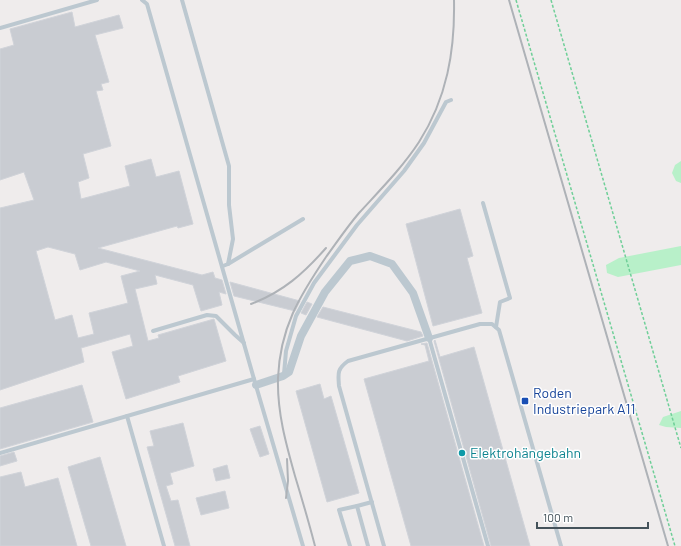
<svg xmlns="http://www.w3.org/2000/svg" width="681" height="546" viewBox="0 0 681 546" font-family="Barlow,sans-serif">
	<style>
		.green { fill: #b8f0c9 }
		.building { fill: #c9ccd2; stroke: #d0d3d9; fill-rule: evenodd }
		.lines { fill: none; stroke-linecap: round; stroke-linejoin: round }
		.path { stroke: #6fcf98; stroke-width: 1.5; stroke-dasharray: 3 2; stroke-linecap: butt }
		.service { stroke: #bcc8d0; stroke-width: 4 }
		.minor { stroke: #bcc8d0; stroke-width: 8 }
		.rail { stroke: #aeb2b7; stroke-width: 2 }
		.transit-dot { fill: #1a4fb4; stroke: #fff; stroke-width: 1.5 }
		.culture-dot { fill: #0f9aa8; stroke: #fff; stroke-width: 1.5 }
		.labels { text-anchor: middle; stroke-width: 3; stroke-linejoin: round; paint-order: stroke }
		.transit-label { font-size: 14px; fill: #164399; stroke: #fff; text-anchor: start }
		.culture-label { font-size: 14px; fill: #0d838f; stroke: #fff; text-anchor: start }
	</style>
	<rect width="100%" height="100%" fill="#efecec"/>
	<g class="green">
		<path d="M681 161V183L676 181 672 173 675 165Z"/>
		<path d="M681 246V265L618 277 607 273 606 265 619 258Z"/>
		<path d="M681 411V428L666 427 659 425 663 417Z"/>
	</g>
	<g class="building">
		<path d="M72 12 75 27 119 15 123 28 95 35 109 82 101 84 103 90 96 91 111 146 83 154 89 178 78 182 81 199 130 186 125 166 151 159 156 177 179 171 193 224 178 228 177 226 98 248 202 275 213 272 215 278 222 280 226 294 219 292 222 305 201 311 193 285 155 275 157 284 135 289 148 341 159 338 158 335 214 319 226 361 178 376 180 382 126 399 112 352 133 346 130 334 81 348 84 362 0 390V208L34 200 24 172 0 180V49L14 45 10 29ZM48 247 75 254 80 270 106 262 140 271 121 276 128 303 89 313 94 334 78 338 72 315 55 320 36 251Z"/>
		<path d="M460 209 473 256 467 258 482 313 433 326 406 224Z"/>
		<path d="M230 282 300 301 295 311 234 296Z"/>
		<path d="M307 302 312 304 306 315 301 313Z"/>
		<path d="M323 307 421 332 423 336 407 341 317 317Z"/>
		<path d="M435 340 440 357 474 347 530 546H491L434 341Z"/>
		<path d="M427 343 484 546H411L364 379 429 361 425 345 421 344Z"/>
		<path d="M320 384 324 399 331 396 359 493 327 502 296 391Z"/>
		<path d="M82 385 93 422 0 449V408Z"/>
		<path d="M183 423 194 466 170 473 173 484 166 486 171 501 178 500 190 546H175L147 447 154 446 150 431Z"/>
		<path d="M260 426 269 454 260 457 250 429Z"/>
		<path d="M14 452 17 461 0 466V456Z"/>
		<path d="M100 457 126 546H91L68 467Z"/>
		<path d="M227 465 230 478 216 481 213 469Z"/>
		<path d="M21 472 25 487 58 478 77 546H0V477Z"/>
		<path d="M225 491 229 508 201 515 196 498Z"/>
	</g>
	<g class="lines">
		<g class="path">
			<path d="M516 0 675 546"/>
			<path d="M551 0 681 448"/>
		</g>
		<g class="service">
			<path d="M142 0 147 4 254 379 303 546"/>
			<path d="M182 0 229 166V205L233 239 228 264 223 266"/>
			<path d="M0 28 97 0"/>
			<path d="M483 203 510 298 500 302 496 327"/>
			<path d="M228 264 303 219"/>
			<path d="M153 331 207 315 216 316 235 335 244 343"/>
			<path d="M429 338 488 546"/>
			<path d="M284 374 286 351 296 316 314 283 357 225 404 171 424 143 446 102 451 100"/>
			<path d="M127 416 164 546"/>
			<path d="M0 453 254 379"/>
			<path d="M350 546 339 510 357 506"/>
			<path d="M368 546 357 506 372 502"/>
			<path d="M384 546 339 386C338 373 337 369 348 361L480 324H492L499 330 561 546"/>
		</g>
		<path class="minor" d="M256 385 283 376 289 372 301 336 325 292 350 261 370 256 392 264 413 293 429 338"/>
		<g class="rail">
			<path d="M509 0 668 546"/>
			<path d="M251 304C283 292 304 273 326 248"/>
			<path d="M286 498 288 481 287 459"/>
			<path d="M315 546C309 523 302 499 295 476 286 444 277 412 278 378 280 328 299 297 326 257 337 242 347 227 359 213 380 190 402 168 419 142 447 98 455 51 454 0"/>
		</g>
	</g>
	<rect class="transit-dot" x="521" y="397" width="8" height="8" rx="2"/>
	<circle class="culture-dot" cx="462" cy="453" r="4"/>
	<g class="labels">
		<g class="transit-label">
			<text x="533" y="398">Roden<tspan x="533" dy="16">Industriepark A11</tspan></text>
		</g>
		<g class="culture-label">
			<text x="470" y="458">Elektrohängebahn</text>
		</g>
	</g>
	<path d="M537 522v6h111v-6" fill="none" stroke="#44525a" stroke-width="2"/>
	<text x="543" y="522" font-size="12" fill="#44525a" stroke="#ffffff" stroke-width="3" paint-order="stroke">100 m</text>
</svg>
